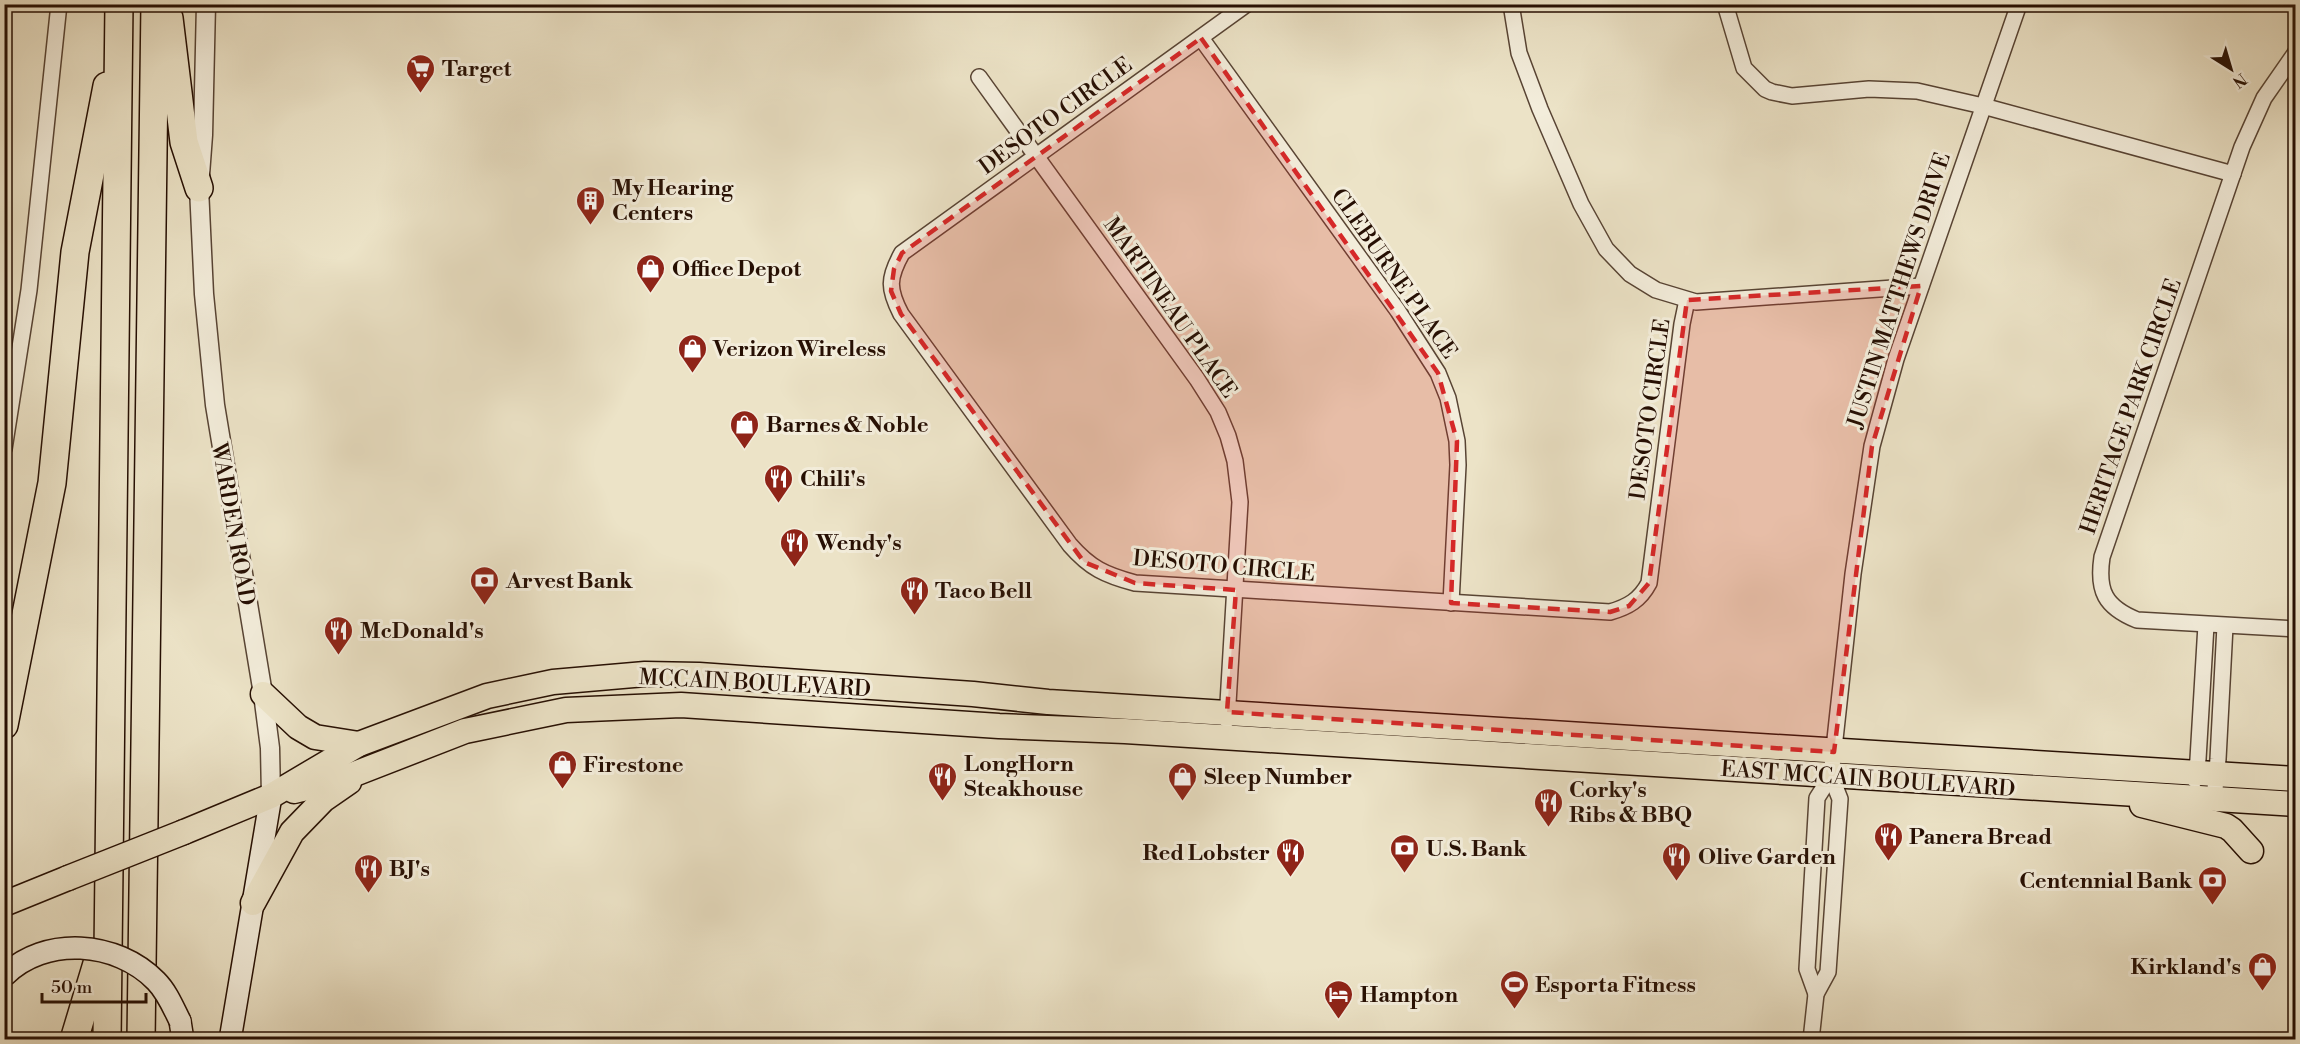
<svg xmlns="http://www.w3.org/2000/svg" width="2300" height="1044" viewBox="0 0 2300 1044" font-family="'Libre Bodoni',serif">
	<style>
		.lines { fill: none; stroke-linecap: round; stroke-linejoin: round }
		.minor-casing { stroke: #584434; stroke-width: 18 }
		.tertiary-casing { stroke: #584434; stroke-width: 21 }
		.secondary-casing { stroke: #260f03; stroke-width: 24 }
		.primary-casing { stroke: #260f03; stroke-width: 27 }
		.motorway-casing { stroke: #260f03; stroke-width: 30 }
		.minor { stroke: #f3eddb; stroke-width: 15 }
		.tertiary { stroke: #f3eddb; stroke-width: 18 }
		.secondary { stroke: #f3eddb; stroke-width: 21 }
		.primary { stroke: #ece3c7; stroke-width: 24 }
		.motorway { stroke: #ece3c7; stroke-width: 27 }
		.secondary-bridge-casing { stroke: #260f03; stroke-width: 24; stroke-linecap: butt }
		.primary-bridge-casing { stroke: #260f03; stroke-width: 27; stroke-linecap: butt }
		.secondary-bridge { stroke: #f3eddb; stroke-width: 21 }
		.primary-bridge { stroke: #ece3c7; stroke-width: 24 }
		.marked { fill: #d62828; fill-opacity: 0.2; stroke: #d62828; stroke-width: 4.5; stroke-dasharray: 12 8; stroke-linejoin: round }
		.labels { text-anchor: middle; stroke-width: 6; stroke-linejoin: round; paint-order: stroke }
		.poi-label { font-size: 22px; font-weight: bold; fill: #260f03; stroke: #f3eddb; text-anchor: start }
		.street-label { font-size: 22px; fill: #260f03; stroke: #f3eddb }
	</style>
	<rect width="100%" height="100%" fill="#ece3c7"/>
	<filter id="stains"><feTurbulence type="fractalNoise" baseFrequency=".00333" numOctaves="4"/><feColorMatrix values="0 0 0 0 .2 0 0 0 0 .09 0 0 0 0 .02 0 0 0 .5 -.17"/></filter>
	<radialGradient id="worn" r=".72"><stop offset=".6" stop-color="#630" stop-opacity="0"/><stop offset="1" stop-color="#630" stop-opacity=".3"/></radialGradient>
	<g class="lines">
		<defs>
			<g id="minor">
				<path d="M1247 4 902 253C888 278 888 289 901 314L1070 545C1090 568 1105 575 1135 583L1610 612C1628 607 1640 600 1649 583L1682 324 1687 300"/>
				<path d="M1511 4 1519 53 1540 109 1581 204 1606 249 1630 274 1656 290 1696 302 1921 286"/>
				<path d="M1725 4 1744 68 1765 89 1772 92 1792 96 1869 89 1917 91 1983 106 2233 174"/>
				<path d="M1201 38 1398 311 1438 373 1448 398 1457 441 1458 465 1451 603"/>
				<path d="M2296 52 2264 98 2242 147 2102 557C2097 591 2105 607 2137 620L2296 629"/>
				<path d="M979 77 1197 379 1218 412 1228 436 1235 461 1240 502 1227 720"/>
				<path d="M4 449 29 290 59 4"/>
				<path d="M2195 780 2198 759 2206 625"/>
				<path d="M2214 799 2218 759 2225 626"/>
				<path d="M1816 994 1807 969 1817 798 1831 776 1853 574 1872 446 1896 359 2019 4"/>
				<path d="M1811 1040 1816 994 1828 972 1840 799 1831 776"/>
			</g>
			<path id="tertiary" d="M206 4 203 135 199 188 204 294 215 405 263 694 270 748 271 796"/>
			<g id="secondary">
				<path d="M180 1021 183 1040"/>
				<path d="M230 1040 271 796"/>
			</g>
			<g id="primary">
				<path d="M263 694 298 727 315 737 359 744"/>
				<path d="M294 791 339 780 465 731 566 710 681 705 999 726 1125 731 2296 804"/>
				<path d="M2142 805 2226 826 2232 830 2251 851"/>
				<path d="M184 832 271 796 359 744 487 696 553 682 645 674 699 675 973 694 1048 702 2296 779"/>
				<path d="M253 903 292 832 323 800 349 782"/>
				<path d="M4 904 68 878"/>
			</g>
			<g id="motorway">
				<path d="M169 18 184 142 199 188"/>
				<path d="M4 725 52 483 75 252 107 86"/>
				<path d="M74 1040 99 957"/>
				<path d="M107 1040 119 4"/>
				<path d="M141 1040 155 4"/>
			</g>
		</defs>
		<use href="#minor" class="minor-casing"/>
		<use href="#tertiary" class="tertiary-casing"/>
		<use href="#secondary" class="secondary-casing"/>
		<use href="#primary" class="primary-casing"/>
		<use href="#motorway" class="motorway-casing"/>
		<use href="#minor" class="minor"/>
		<use href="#tertiary" class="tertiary"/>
		<use href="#secondary" class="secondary"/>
		<use href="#primary" class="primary"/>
		<use href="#motorway" class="motorway"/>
		<defs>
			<path id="secondary-bridge" d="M4 976C45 935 117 941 156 981 167 992 173 1007 180 1021"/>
			<path id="primary-bridge" d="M68 878 184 832"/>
		</defs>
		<use href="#secondary-bridge" class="secondary-bridge-casing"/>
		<use href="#primary-bridge" class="primary-bridge-casing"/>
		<use href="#secondary-bridge" class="secondary-bridge"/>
		<use href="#primary-bridge" class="primary-bridge"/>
	</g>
	<path class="marked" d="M1201 38 1438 373 1457 441 1451 603 1610 612 1629 606 1649 583 1687 300 1921 286 1872 446 1834 752 1227 712 1236 590 1135 583 1084 562 901 314 891 291 894 269 902 253Z"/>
	<defs>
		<symbol id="supermarket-pin" viewBox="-11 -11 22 30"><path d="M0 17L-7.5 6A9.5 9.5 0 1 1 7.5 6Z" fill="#8f2418" stroke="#f3eddb"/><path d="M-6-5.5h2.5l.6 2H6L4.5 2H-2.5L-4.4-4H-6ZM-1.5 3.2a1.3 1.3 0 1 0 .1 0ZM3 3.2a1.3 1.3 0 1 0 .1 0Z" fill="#fff"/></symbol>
		<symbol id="building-pin" viewBox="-11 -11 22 30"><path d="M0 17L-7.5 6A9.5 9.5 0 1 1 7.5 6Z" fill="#8f2418" stroke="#f3eddb"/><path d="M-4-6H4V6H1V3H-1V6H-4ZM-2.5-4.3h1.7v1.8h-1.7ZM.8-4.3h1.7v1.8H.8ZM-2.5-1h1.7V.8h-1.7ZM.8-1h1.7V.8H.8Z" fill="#fff"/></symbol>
		<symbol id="shop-pin" viewBox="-11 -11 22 30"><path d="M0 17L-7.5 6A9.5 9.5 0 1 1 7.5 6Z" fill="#8f2418" stroke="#f3eddb"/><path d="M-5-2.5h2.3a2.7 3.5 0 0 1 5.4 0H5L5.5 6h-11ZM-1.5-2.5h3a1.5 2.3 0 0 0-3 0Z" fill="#fff"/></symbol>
		<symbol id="restaurant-pin" viewBox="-11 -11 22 30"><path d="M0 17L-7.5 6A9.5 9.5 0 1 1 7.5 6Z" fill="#8f2418" stroke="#f3eddb"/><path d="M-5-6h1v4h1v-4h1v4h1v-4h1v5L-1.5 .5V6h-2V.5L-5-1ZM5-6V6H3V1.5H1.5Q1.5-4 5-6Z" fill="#fff"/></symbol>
		<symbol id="bank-pin" viewBox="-11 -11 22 30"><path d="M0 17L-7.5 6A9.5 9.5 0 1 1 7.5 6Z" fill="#8f2418" stroke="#f3eddb"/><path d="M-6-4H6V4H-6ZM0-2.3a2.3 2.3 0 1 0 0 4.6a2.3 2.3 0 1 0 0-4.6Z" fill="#fff"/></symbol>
		<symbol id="stadium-pin" viewBox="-11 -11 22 30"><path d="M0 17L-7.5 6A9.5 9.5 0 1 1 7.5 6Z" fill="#8f2418" stroke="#f3eddb"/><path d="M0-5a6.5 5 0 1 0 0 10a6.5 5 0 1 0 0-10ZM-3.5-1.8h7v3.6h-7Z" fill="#fff"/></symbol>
		<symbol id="hotel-pin" viewBox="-11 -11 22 30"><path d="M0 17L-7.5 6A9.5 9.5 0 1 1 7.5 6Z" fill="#8f2418" stroke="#f3eddb"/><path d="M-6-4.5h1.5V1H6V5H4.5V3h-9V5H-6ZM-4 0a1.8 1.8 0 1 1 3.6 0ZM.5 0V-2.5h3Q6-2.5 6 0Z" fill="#fff"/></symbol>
	</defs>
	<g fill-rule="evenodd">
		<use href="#supermarket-pin" x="404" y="52" width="33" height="45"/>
		<use href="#building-pin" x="574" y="184" width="33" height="45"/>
		<use href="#shop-pin" x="634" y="252" width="33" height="45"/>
		<use href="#shop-pin" x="676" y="332" width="33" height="45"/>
		<use href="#shop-pin" x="728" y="408" width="33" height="45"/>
		<use href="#restaurant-pin" x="762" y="462" width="33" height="45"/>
		<use href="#restaurant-pin" x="778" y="526" width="33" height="45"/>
		<use href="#bank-pin" x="468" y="564" width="33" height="45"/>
		<use href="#restaurant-pin" x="898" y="574" width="33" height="45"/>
		<use href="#restaurant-pin" x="322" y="614" width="33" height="45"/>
		<use href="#shop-pin" x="546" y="748" width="33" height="45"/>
		<use href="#restaurant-pin" x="926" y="760" width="33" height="45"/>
		<use href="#shop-pin" x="1166" y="760" width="33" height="45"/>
		<use href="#restaurant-pin" x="1532" y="786" width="33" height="45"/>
		<use href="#restaurant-pin" x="1872" y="820" width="33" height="45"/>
		<use href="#bank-pin" x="1388" y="832" width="33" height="45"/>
		<use href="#restaurant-pin" x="1274" y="836" width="33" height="45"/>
		<use href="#restaurant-pin" x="1660" y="840" width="33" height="45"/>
		<use href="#restaurant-pin" x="352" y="852" width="33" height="45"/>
		<use href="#bank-pin" x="2196" y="864" width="33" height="45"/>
		<use href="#shop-pin" x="2246" y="950" width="33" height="45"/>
		<use href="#stadium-pin" x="1498" y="968" width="33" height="45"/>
		<use href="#hotel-pin" x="1322" y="978" width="33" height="45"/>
	</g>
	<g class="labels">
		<g class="poi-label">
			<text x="442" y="76">Target</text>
			<text x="612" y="195">My Hearing<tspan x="612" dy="25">Centers</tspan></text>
			<text x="672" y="276">Office Depot</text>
			<text x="713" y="356">Verizon Wireless</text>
			<text x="766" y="432">Barnes &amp; Noble</text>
			<text x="800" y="486">Chili's</text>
			<text x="816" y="550">Wendy's</text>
			<text x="506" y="588">Arvest Bank</text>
			<text x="935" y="598">Taco Bell</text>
			<text x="360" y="638">McDonald's</text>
			<text x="964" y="771">LongHorn<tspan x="964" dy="25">Steakhouse</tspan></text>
			<text x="583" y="772">Firestone</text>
			<text x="1204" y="784">Sleep Number</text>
			<text x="1569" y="797">Corky's<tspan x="1569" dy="25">Ribs &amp; BBQ</tspan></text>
			<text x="1909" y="844">Panera Bread</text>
			<text x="1426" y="856">U.S. Bank</text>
			<text x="1270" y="860" text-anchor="end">Red Lobster</text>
			<text x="1698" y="864">Olive Garden</text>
			<text x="389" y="876">BJ's</text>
			<text x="2192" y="888" text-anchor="end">Centennial Bank</text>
			<text x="2241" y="974" text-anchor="end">Kirkland's</text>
			<text x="1535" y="992">Esporta Fitness</text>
			<text x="1360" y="1002">Hampton</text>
		</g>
		<g class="street-label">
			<text transform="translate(1055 115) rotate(-36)" y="8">DESOTO CIRCLE</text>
			<text transform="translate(1395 273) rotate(55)" y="8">CLEBURNE PLACE</text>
			<text transform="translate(1898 290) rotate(-72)" y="8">JUSTIN MATTHEWS DRIVE</text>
			<text transform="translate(1171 307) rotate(55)" y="8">MARTINEAU PLACE</text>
			<text transform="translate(2130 406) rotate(-71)" y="8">HERITAGE PARK CIRCLE</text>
			<text transform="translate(1649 409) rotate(-82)" y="8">DESOTO CIRCLE</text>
			<text transform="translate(234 524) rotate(80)" y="8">WARDEN ROAD</text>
			<text transform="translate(1224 565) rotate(5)" y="8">DESOTO CIRCLE</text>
			<text transform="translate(755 682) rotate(3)" y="8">MCCAIN BOULEVARD</text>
			<text transform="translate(1868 778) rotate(4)" y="8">EAST MCCAIN BOULEVARD</text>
		</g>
	</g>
	<rect width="2300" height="1044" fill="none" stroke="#ece3c7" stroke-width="24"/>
	<rect x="6" y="6" width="2288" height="1032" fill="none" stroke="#260f03" stroke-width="3"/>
	<rect x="12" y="12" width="2276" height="1020" fill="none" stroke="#260f03" stroke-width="1.5"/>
	<g transform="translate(2231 69) rotate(143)" stroke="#f3eddb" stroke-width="4.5" paint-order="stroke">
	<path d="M0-4.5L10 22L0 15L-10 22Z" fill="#260f03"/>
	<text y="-9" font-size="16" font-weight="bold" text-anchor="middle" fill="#260f03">N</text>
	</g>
	<path d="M42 993v9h104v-9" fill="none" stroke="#260f03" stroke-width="3"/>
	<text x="51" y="993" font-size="18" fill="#260f03" stroke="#f3eddb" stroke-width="4.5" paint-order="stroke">50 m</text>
	<rect width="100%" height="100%" filter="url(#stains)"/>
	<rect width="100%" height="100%" fill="url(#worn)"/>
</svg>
